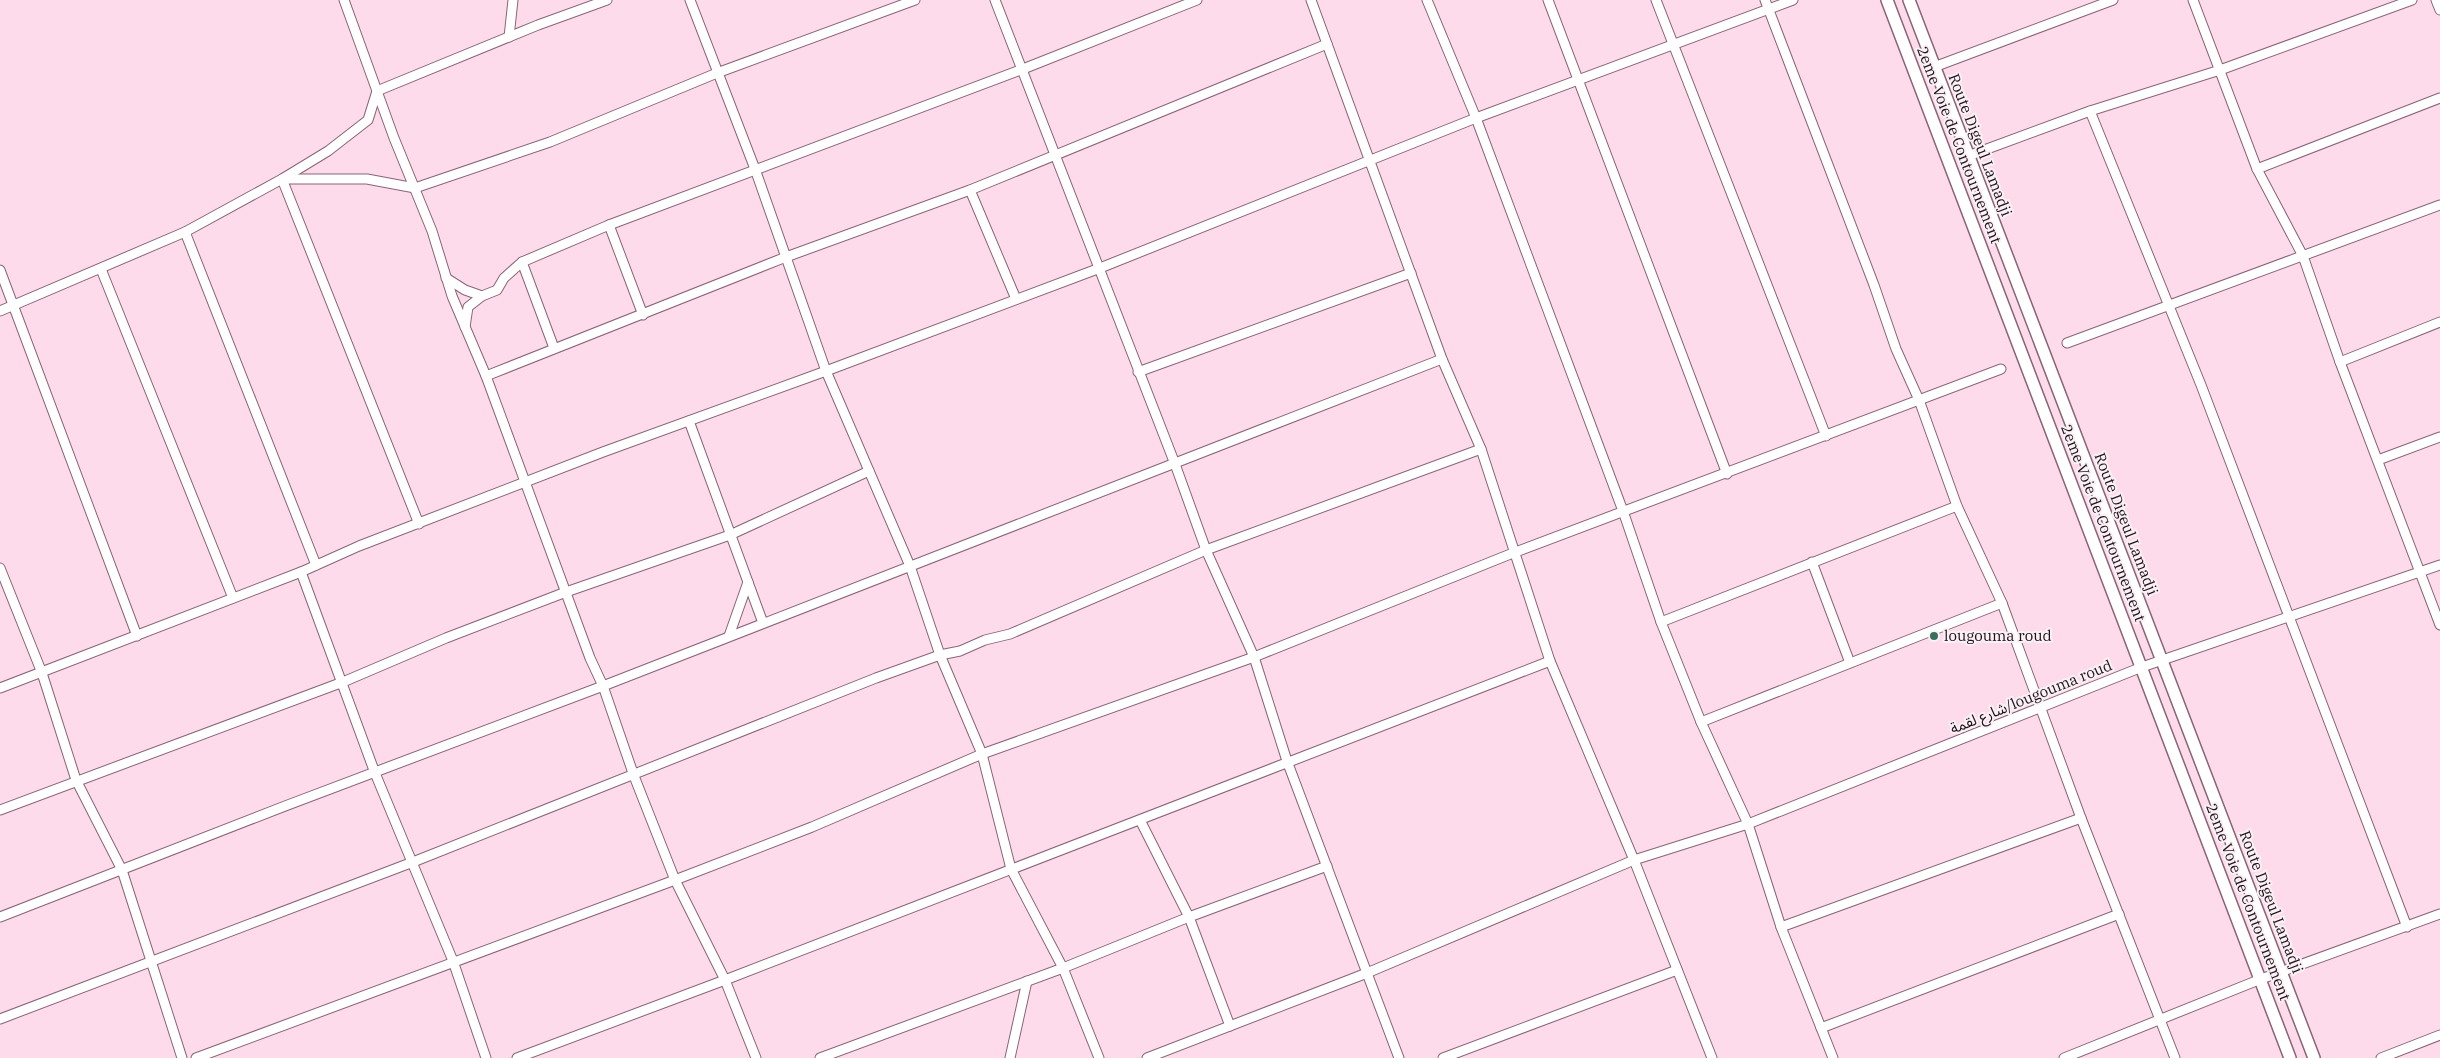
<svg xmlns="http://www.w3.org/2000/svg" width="2440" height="1058" viewBox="0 0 2440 1058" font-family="'IBM Plex Serif','Noto Sans Arabic',serif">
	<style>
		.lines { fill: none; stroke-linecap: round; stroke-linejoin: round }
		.street-casing { stroke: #896476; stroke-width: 11 }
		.secondary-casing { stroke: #896476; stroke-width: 14 }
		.street { stroke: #fff; stroke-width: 9 }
		.secondary { stroke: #fff; stroke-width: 11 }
		.poi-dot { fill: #34705b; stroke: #f9f1f5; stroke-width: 2 }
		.labels { text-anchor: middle; stroke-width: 4; stroke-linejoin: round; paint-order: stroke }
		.street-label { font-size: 15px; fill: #201119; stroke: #f9f1f5 }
		.poi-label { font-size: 15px; fill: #201119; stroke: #f9f1f5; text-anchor: start }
	</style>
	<rect width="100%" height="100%" fill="#fedbeb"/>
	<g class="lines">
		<defs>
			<g id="street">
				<path d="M344 0 394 138 432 231 452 296 486 376 590 658 603 686 634 776 675 880 725 980 756 1058"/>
				<path d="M690 0 755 169 826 371 910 566 940 655 982 754 1011 869 1063 968 1099 1058"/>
				<path d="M995 0 1175 464 1206 550 1254 657 1287 761 1399 1058"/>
				<path d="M1311 0 1442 359 1481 449 1550 661 1634 860 1712 1058"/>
				<path d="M1427 0 1476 118 1623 511 1661 622 1701 722 1748 824 1781 927 1833 1058"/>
				<path d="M1548 0 1727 474"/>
				<path d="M1656 0 1826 436"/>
				<path d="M1765 0 1874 285 1896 349 1919 400 1957 506 2002 603 2081 818 2175 1058"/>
				<path d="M2193 0 2257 169 2303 256 2340 362 2440 625"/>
				<path d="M2436 0 2440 10"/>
				<path d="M509 37 513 0"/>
				<path d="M1934 67 2113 0"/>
				<path d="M2090 111 2201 385 2407 927"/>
				<path d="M1968 156 2090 111 2220 70 2412 0"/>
				<path d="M2257 169 2440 98"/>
				<path d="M970 190 1016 299"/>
				<path d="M609 225 643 315"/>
				<path d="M185 232 316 565"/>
				<path d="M522 262 554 348"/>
				<path d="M101 269 233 598"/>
				<path d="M0 270 137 636"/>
				<path d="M446 278 465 290 482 296 497 290 504 278 522 262 609 225 1023 69 1197 0"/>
				<path d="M0 311 185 232 282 179 328 151 368 120 377 91 538 25 607 0"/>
				<path d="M465 327 468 307 482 296"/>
				<path d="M2067 343 2440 205"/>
				<path d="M2340 362 2440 322"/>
				<path d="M1138 372 1411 273"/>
				<path d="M486 376 786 257 970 190 1327 44"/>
				<path d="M689 421 763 623"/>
				<path d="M2378 460 2440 437"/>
				<path d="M419 524 282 179H367L415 188 550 142 717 73 915 0"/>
				<path d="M1812 562 1850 663"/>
				<path d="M0 568 42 673 76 780 122 870 182 1058"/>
				<path d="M301 572 375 773 453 961 486 1058"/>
				<path d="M1661 622 1957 506"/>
				<path d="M729 636 748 582"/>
				<path d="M0 688 301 572 359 546 603 452 826 371 1100 268 1476 118 1793 0"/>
				<path d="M1701 722 2002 603"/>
				<path d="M0 810 343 682 446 638 566 592 730 535 869 471"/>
				<path d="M1140 820 1189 917 1230 1026"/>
				<path d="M0 917 285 806 603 686 1442 359"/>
				<path d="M1781 927 2081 818"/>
				<path d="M0 1019 413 862 876 678 940 655 960 651 985 640 1010 634 1206 550 1481 449"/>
				<path d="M1821 1028 2119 914"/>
				<path d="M196 1058 675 880 812 827 982 754 1254 657 1513 553 2001 369"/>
				<path d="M517 1058 725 980 1550 661"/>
				<path d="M820 1058 1063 968 1189 917 1327 866"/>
				<path d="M1010 1058 1027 981"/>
				<path d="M1147 1058 1367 973 1634 860 1748 824 2142 667 2440 565"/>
				<path d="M1443 1058 1677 970"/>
				<path d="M2064 1058 2261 979 2440 914"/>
				<path d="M2381 1058 2440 1035"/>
			</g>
			<g id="secondary">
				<path d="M1887 0 2290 1058"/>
				<path d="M1909 0 2314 1058"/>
			</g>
		</defs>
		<use href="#street" class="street-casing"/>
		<use href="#secondary" class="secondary-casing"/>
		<use href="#street" class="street"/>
		<use href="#secondary" class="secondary"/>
	</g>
	<circle class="poi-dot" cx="1934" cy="636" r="5"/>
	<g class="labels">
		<g class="street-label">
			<text transform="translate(1959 145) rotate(69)" y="5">2eme Voie de Contournement</text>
			<text transform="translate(1980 145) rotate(69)" y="5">Route Digeul Lamadji</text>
			<text transform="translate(2103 523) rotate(69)" y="5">2eme Voie de Contournement</text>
			<text transform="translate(2126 524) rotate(69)" y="5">Route Digeul Lamadji</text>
			<text transform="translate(2031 697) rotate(-22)" y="5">شارع لقمة/lougouma roud</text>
			<text transform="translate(2248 902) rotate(69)" y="5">2eme Voie de Contournement</text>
			<text transform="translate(2271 902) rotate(69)" y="5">Route Digeul Lamadji</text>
		</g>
		<g class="poi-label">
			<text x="1944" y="641">lougouma roud</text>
		</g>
	</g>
</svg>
